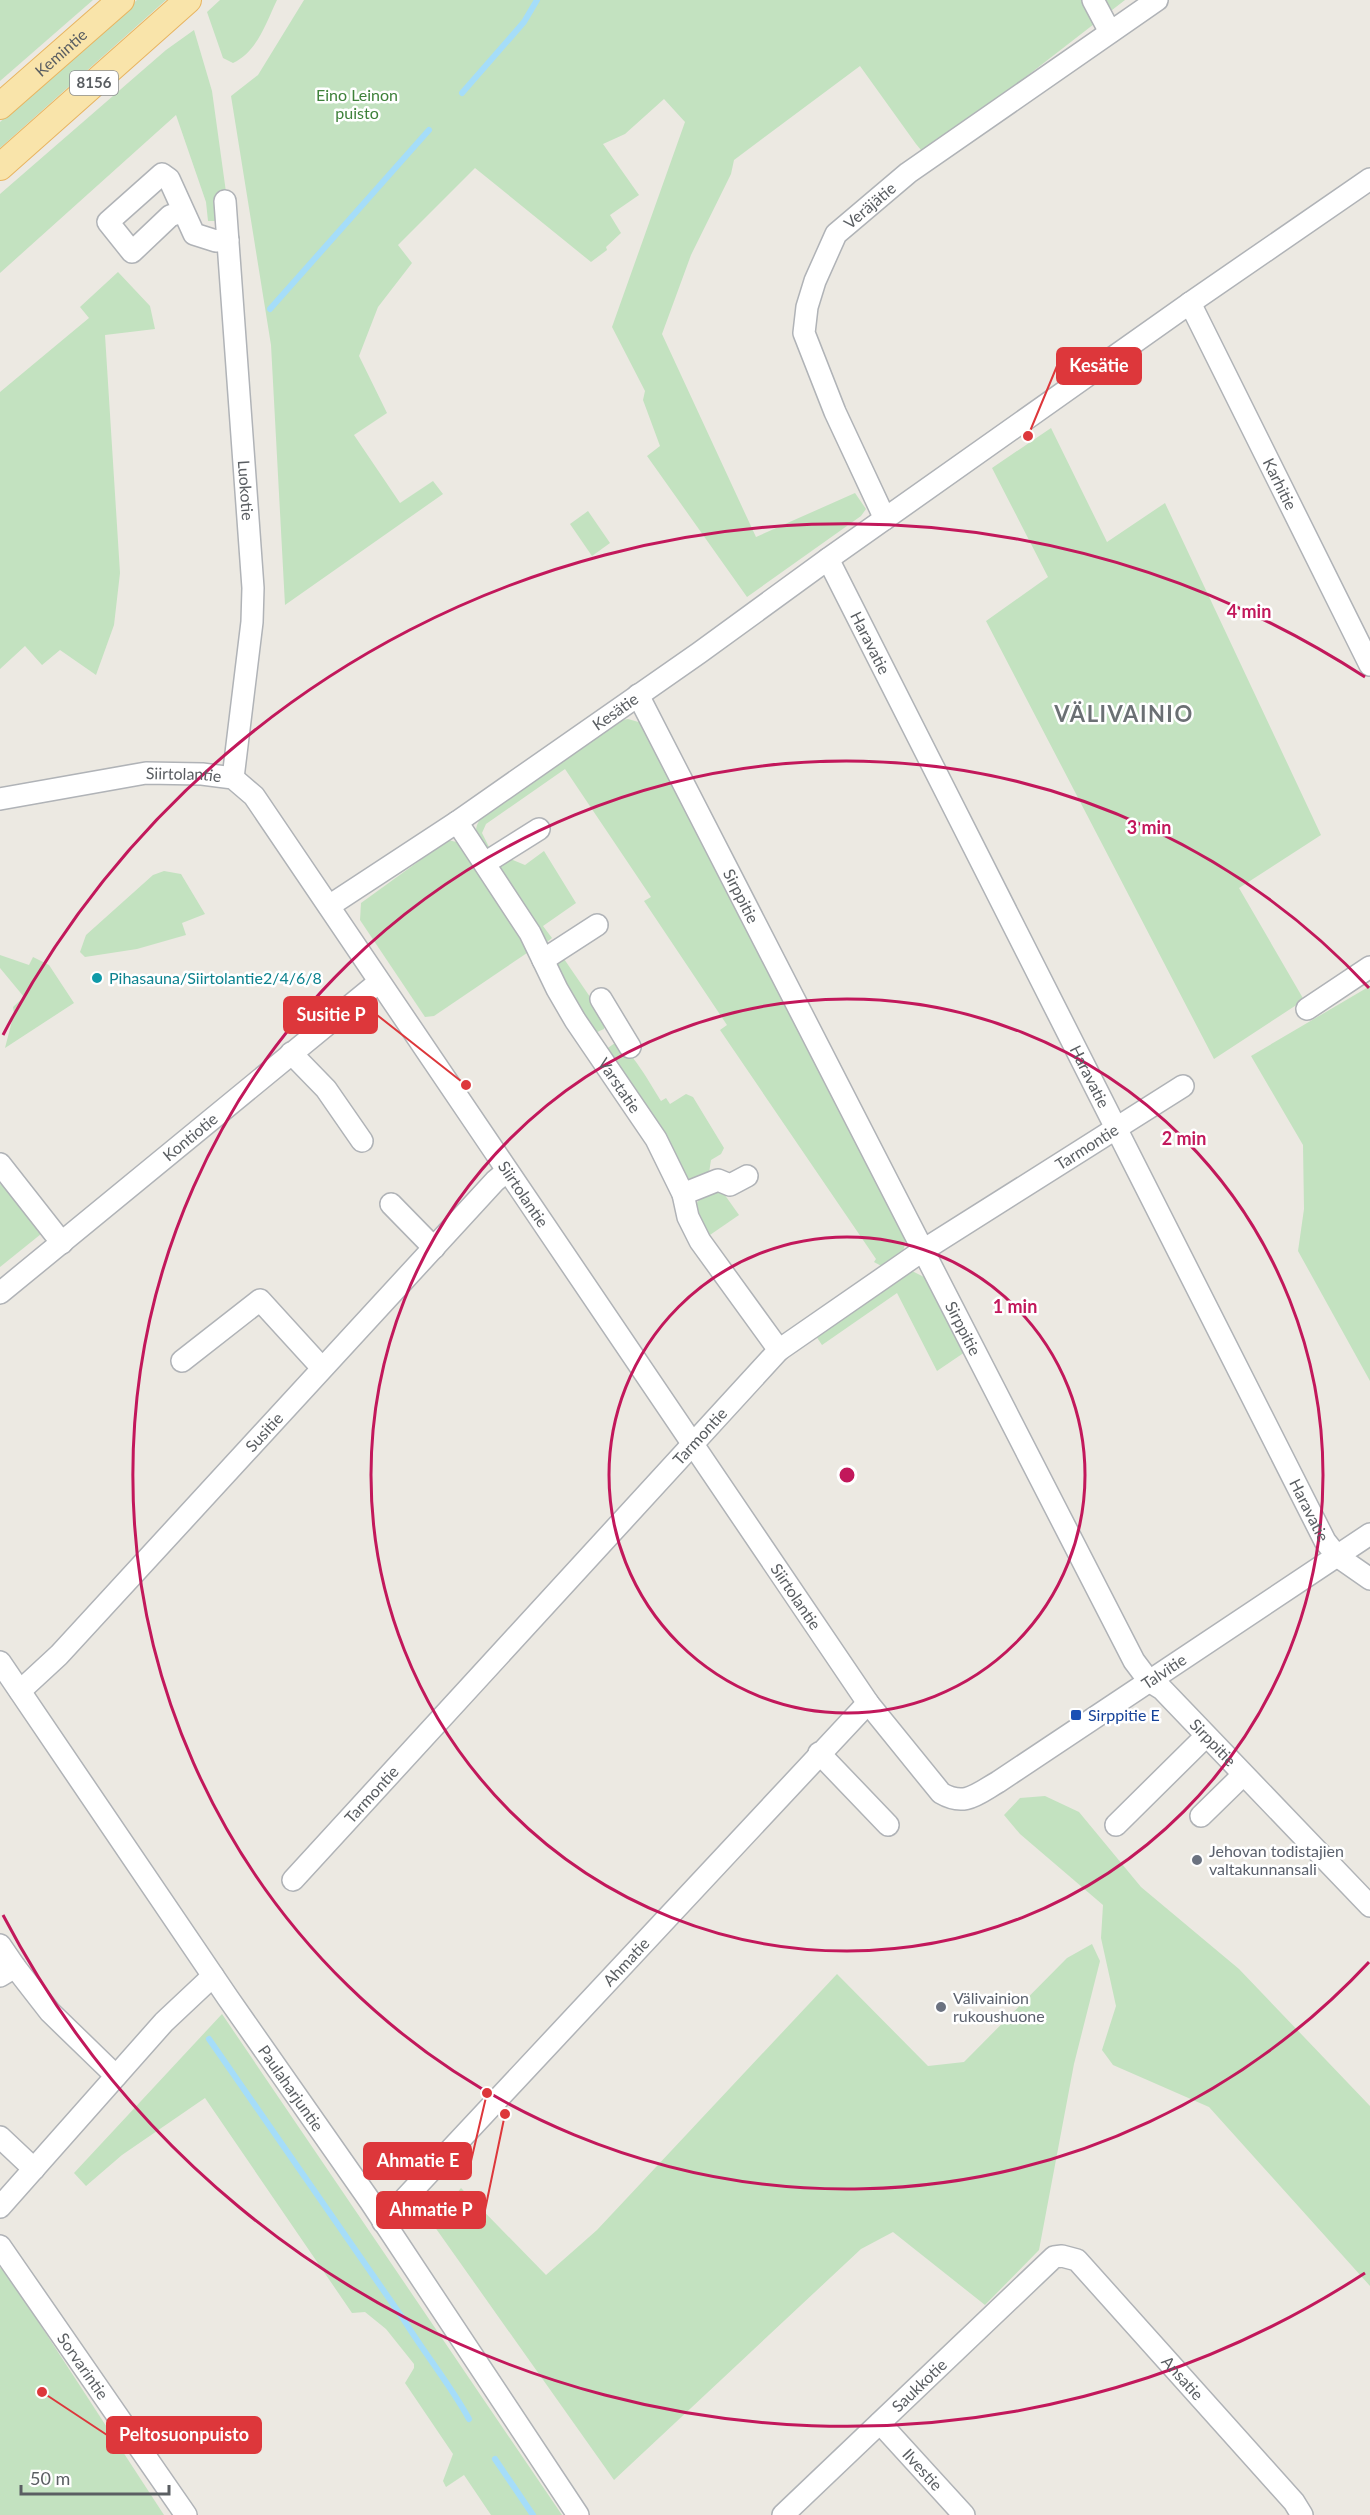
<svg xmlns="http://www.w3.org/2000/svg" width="1370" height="2515" viewBox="0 0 1370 2515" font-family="Lato,sans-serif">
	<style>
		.green { fill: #c3e2c0 }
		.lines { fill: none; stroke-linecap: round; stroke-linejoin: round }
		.stream { stroke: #a5ddf9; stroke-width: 6 }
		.minor-casing { stroke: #b0b3b7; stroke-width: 24 }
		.major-casing { stroke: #e8b460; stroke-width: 28 }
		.minor { stroke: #fff; stroke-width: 21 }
		.major { stroke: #f9e4aa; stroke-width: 26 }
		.ring { fill: none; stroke: #c2185b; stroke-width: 3 }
		.culture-dot { fill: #0f9aa8; stroke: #fff; stroke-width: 2 }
		.transit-dot { fill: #1a4fb4; stroke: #fff; stroke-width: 2 }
		.worship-dot { fill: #6b7280; stroke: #fff; stroke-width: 2 }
		.labels { text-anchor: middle; stroke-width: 5; stroke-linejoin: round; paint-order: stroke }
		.shield { fill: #fff; stroke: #8c8e91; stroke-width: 1.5 }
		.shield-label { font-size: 15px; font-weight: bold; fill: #5a5e62 }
		.street-label { font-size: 16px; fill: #5a5e62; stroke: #fff }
		.park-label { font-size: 16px; fill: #3e813a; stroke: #fff }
		.culture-label { font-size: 16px; fill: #0d838f; stroke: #fff; text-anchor: start }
		.transit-label { font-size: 16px; fill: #164399; stroke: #fff; text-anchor: start }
		.worship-label { font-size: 16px; fill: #5b616d; stroke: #fff; text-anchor: start }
		.district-label { font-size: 22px; font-weight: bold; letter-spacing: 1.5px; fill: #6b7074; stroke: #fff }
		.centre { fill: #c2185b; stroke: #fff; stroke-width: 3 }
		.ring-label { font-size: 18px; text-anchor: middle; font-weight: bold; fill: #c2185b; stroke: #fff; stroke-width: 5; stroke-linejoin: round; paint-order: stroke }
		.leader { fill: none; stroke: #dd373b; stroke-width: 2 }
		.callout-dot { fill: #dd373b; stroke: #fff; stroke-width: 2 }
		.callout { fill: #dd373b; stroke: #dd373b; stroke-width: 2 }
		.callout-label { font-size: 18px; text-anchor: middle; font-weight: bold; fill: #fff }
	</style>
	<rect width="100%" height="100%" fill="#ece9e2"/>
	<g class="green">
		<path d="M0 0H93L0 81Z"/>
		<path d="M137 0H166L0 148V122Z"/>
		<path d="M220 0H277C266 23 257 52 233 63L223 58 207 12Z"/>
		<path d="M304 0H1125L929 152 921 150 916 144 860 66 734 160 731 174 691 255 662 334 756 537 855 493 866 509 861 516 747 597 647 456 660 446 643 400 645 391 612 327 685 122 664 99 625 134 603 144 639 195 610 215 621 233 606 247 607 250 591 262 475 168 398 245 412 263 378 307 359 356 387 413 354 435 400 503 433 481 443 494 285 605 271 345 231 96 258 75Z"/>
		<path d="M194 30 212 91 230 221H208L206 202 176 115 0 273V194L166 50Z"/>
		<path d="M118 272 150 306 155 329 105 335 120 573 114 625 96 675 60 650 42 665 25 646 0 669V392L89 318 80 307Z"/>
		<path d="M1051 428 1107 542 1165 503 1321 835 1239 888 1304 1000 1214 1059 986 621 1048 577 992 468Z"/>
		<path d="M588 511 610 543 592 556 570 524Z"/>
		<path d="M628 719 642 723 904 1230C908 1252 901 1255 885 1268L874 1262 876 1259 720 1030 727 1025 644 901 651 897 565 769 486 824 482 833 492 853 490 854C479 841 469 831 483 816L622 720Z"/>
		<path d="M448 840 465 844 529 949 527 953 434 1016 425 1017 360 920 361 903Z"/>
		<path d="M544 851 576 903 543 926 552 938 547 942 544 941 495 865 508 858 525 865Z"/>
		<path d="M164 871 181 874 205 914 182 923 186 935 137 949 85 957 80 952 86 935 153 875Z"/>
		<path d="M0 955 29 965 33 957 49 965 74 1003 5 1048 14 1013 13 1007 24 997 0 968Z"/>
		<path d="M562 956 601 1013 604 1021V1029L595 1033 585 1023 556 963Z"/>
		<path d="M1370 986V1381L1298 1251 1304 1209 1303 1145 1251 1056Z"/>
		<path d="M615 1043C630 1046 652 1087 661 1101L666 1098 670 1104 686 1094 693 1097 724 1148 721 1154 711 1160 709 1173 694 1180 687 1178 662 1134 605 1050Z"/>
		<path d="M0 1184 5 1186 41 1234 0 1267Z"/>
		<path d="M718 1191H722L739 1215 707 1237 695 1205 700 1199Z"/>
		<path d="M912 1271 928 1279 965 1352 937 1371 897 1293 822 1345 816 1336Z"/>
		<path d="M1045 1796 1079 1812 1141 1887 1239 1969 1370 2106V2286L1209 2107 1113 2065 1102 2050 1116 2006 1101 1938 1103 1905 1020 1834 1004 1815 1020 1798Z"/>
		<path d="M1092 1944 1100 1961 1074 2064 1039 2250 985 2305 893 2232 861 2249 614 2480 432 2223 461 2188 546 2275 597 2230 837 1974 928 2066 964 2062 1067 1958Z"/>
		<path d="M222 2014 562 2515H491L464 2475 446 2487 443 2481 453 2454 405 2383 414 2368V2364L386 2329 365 2312 352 2313 205 2098 122 2155 86 2186 74 2173Z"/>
		<path d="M0 2268 4 2269 164 2515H0Z"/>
	</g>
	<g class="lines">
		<g class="stream">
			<path d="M462 93 524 22 537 0"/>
			<path d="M270 309 429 130"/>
			<path d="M209 2039 404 2320C424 2353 450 2384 469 2419"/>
			<path d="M495 2459 533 2515"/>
		</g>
		<defs>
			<g id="minor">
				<path d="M1093 0 1110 32"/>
				<path id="s1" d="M225 201 253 588 252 622 233 778"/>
				<path d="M183 211 170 216 132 252 108 222 162 174 169 179 194 234 216 241 228 240"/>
				<path id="s2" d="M1190 303 1370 665"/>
				<path id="s3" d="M885 519 835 412 804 333 807 307 815 281 836 234 908 173 1157 0"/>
				<path id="s4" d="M828 559 1325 1541 1337 1556 1370 1579"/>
				<path id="s5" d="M638 695 1134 1661 1149 1681 1162 1689 1370 1906"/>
				<path id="s6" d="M0 799 146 773 202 774 233 778 254 796 868 1703 941 1793C965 1807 977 1794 998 1782L1370 1534"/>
				<path id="s7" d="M457 822 530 933 557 989 575 1020 656 1139 683 1194 688 1217 700 1241 779 1350"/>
				<path d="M485 863 539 829"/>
				<path id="s8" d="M329 906 457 822 699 653 828 559 1190 303 1370 179"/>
				<path d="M543 960 597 925"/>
				<path d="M601 999 630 1047"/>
				<path d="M1307 1009 1370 967"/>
				<path d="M291 1053 326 1089 362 1141"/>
				<path d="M0 1164 62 1243"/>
				<path d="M683 1194 718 1180 730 1185 747 1176"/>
				<path d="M391 1204 434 1248"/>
				<path id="s9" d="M0 1293 379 982"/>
				<path d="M182 1361 260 1300 322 1368"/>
				<path id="s10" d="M0 1662 228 1998 370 2201 578 2515"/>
				<path id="s11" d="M20 1691 59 1655 495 1181 507 1171"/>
				<path d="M819 1753 888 1825"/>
				<path d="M1201 1816 1243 1775"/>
				<path d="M1116 1825 1206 1736"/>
				<path id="s12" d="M293 1880 779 1350 922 1251 1183 1086"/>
				<path d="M0 1945 15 1967 0 1976"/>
				<path d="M15 1967 50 2012 116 2076"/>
				<path d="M0 2137 34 2169"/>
				<path d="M0 2207 164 2022 213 1976"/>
				<path id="s13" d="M383 2222 868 1703"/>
				<path id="s14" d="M0 2246 186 2515"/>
				<path id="s15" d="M880 2423 964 2515"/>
				<path id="s16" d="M783 2515 1054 2257 1062 2256 1077 2260 1294 2502 1302 2515"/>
			</g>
			<g id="major">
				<path id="s17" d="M0 106 121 0"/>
				<path d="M0 167 188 0"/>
			</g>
		</defs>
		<use href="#minor" class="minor-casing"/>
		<use href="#major" class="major-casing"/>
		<use href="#minor" class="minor"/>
		<use href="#major" class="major"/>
	</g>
	<g class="ring">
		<circle cx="847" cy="1475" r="238"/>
		<circle cx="847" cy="1475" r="476"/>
		<path d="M1369 1962A714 714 0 1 1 1369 988"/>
		<path d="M1365 2273A952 952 0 0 1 3 1915M3 1035A952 952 0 0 1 1365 677"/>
	</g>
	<circle class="culture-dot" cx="97" cy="978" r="6"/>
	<rect class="transit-dot" x="1070" y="1709" width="12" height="12" rx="3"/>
	<g class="worship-dot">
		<circle cx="1197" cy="1860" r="6"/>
		<circle cx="941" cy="2007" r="6"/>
	</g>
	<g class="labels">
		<rect class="shield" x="70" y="71" width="48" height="24" rx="4.5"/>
		<g class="shield-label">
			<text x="94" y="88">8156</text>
		</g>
		<g class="street-label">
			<text dy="6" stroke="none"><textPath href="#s17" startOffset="81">Kemintie</textPath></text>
			<text dy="6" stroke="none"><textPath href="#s3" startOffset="352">Veräjätie</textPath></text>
			<text dy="6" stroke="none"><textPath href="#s2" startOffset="202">Karhitie</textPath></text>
			<text dy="6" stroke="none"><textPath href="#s1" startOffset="290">Luokotie</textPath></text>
			<text dy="6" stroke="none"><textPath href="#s4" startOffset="94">Haravatie</textPath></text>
			<text dy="6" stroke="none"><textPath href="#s8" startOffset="346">Kesätie</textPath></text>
			<text dy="6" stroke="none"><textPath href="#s6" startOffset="186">Siirtolantie</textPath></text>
			<text dy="6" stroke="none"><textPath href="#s5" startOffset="226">Sirppitie</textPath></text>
			<text dy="6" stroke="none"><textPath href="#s4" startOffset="580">Haravatie</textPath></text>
			<text dy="6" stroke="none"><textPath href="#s7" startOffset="310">Varstatie</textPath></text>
			<text dy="6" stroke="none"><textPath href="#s9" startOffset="246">Kontiotie</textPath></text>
			<text dy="6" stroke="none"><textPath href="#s12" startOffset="1088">Tarmontie</textPath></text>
			<text dy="6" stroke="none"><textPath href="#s6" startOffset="744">Siirtolantie</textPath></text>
			<text dy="6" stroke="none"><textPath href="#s5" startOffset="712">Sirppitie</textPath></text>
			<text dy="6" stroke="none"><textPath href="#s11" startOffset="356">Susitie</textPath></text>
			<text dy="6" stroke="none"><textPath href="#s12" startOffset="602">Tarmontie</textPath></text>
			<text dy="6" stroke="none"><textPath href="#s4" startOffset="1066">Haravatie</textPath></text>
			<text dy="6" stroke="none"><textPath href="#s6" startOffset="1230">Siirtolantie</textPath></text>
			<text dy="6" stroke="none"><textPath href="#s6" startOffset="1736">Talvitie</textPath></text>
			<text dy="6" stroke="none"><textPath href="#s5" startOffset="1200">Sirppitie</textPath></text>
			<text dy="6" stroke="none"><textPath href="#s12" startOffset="116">Tarmontie</textPath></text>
			<text dy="6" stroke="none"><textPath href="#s13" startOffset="356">Ahmatie</textPath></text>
			<text dy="6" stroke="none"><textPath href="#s10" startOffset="516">Paulaharjuntie</textPath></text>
			<text dy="6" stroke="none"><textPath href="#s14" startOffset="146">Sorvarintie</textPath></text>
			<text dy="6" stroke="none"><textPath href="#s16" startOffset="556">Ansatie</textPath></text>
			<text dy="6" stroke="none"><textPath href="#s16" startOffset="188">Saukkotie</textPath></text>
			<text dy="6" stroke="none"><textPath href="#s15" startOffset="63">Ilvestie</textPath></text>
		</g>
		<g class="park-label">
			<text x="357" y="101">Eino Leinon<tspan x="357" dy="18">puisto</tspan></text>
		</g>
		<g class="culture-label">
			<text x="109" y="984">Pihasauna/Siirtolantie2/4/6/8</text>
		</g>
		<g class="transit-label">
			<text x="1088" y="1721">Sirppitie E</text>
		</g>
		<g class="worship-label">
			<text x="1209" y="1857">Jehovan todistajien<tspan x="1209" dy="18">valtakunnansali</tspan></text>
			<text x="953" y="2004">Välivainion<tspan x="953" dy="18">rukoushuone</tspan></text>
		</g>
		<g class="district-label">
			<text x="1124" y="722">VÄLIVAINIO</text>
		</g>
	</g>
	<circle cx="847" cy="1475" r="9" class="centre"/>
	<g class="ring-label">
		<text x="1249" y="618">4 min</text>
		<text x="1149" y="834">3 min</text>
		<text x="1184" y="1145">2 min</text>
		<text x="1015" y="1313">1 min</text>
	</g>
	<path class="leader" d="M1028 436L1057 366M466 1085L377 1015M487 2093L471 2161M505 2114L485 2210M42 2392L107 2435"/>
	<g class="callout-dot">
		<circle cx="1028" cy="436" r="6"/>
		<circle cx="466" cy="1085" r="6"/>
		<circle cx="487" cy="2093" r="6"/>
		<circle cx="505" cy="2114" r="6"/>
		<circle cx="42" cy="2392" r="6"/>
	</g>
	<g class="callout">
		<rect x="1057" y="348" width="84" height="36" rx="6"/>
		<rect x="284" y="997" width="93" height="36" rx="6"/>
		<rect x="364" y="2143" width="107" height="36" rx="6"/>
		<rect x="377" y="2192" width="108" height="36" rx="6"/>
		<rect x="107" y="2417" width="154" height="36" rx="6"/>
	</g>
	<g class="callout-label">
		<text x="1099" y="372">Kesätie</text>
		<text x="331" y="1021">Susitie P</text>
		<text x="418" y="2167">Ahmatie E</text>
		<text x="431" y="2216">Ahmatie P</text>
		<text x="184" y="2441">Peltosuonpuisto</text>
	</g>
	<path d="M21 2485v9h148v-9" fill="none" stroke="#5a5e62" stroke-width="3"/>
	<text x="30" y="2485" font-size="18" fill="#5a5e62" stroke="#ffffff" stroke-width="4.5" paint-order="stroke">50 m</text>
</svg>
